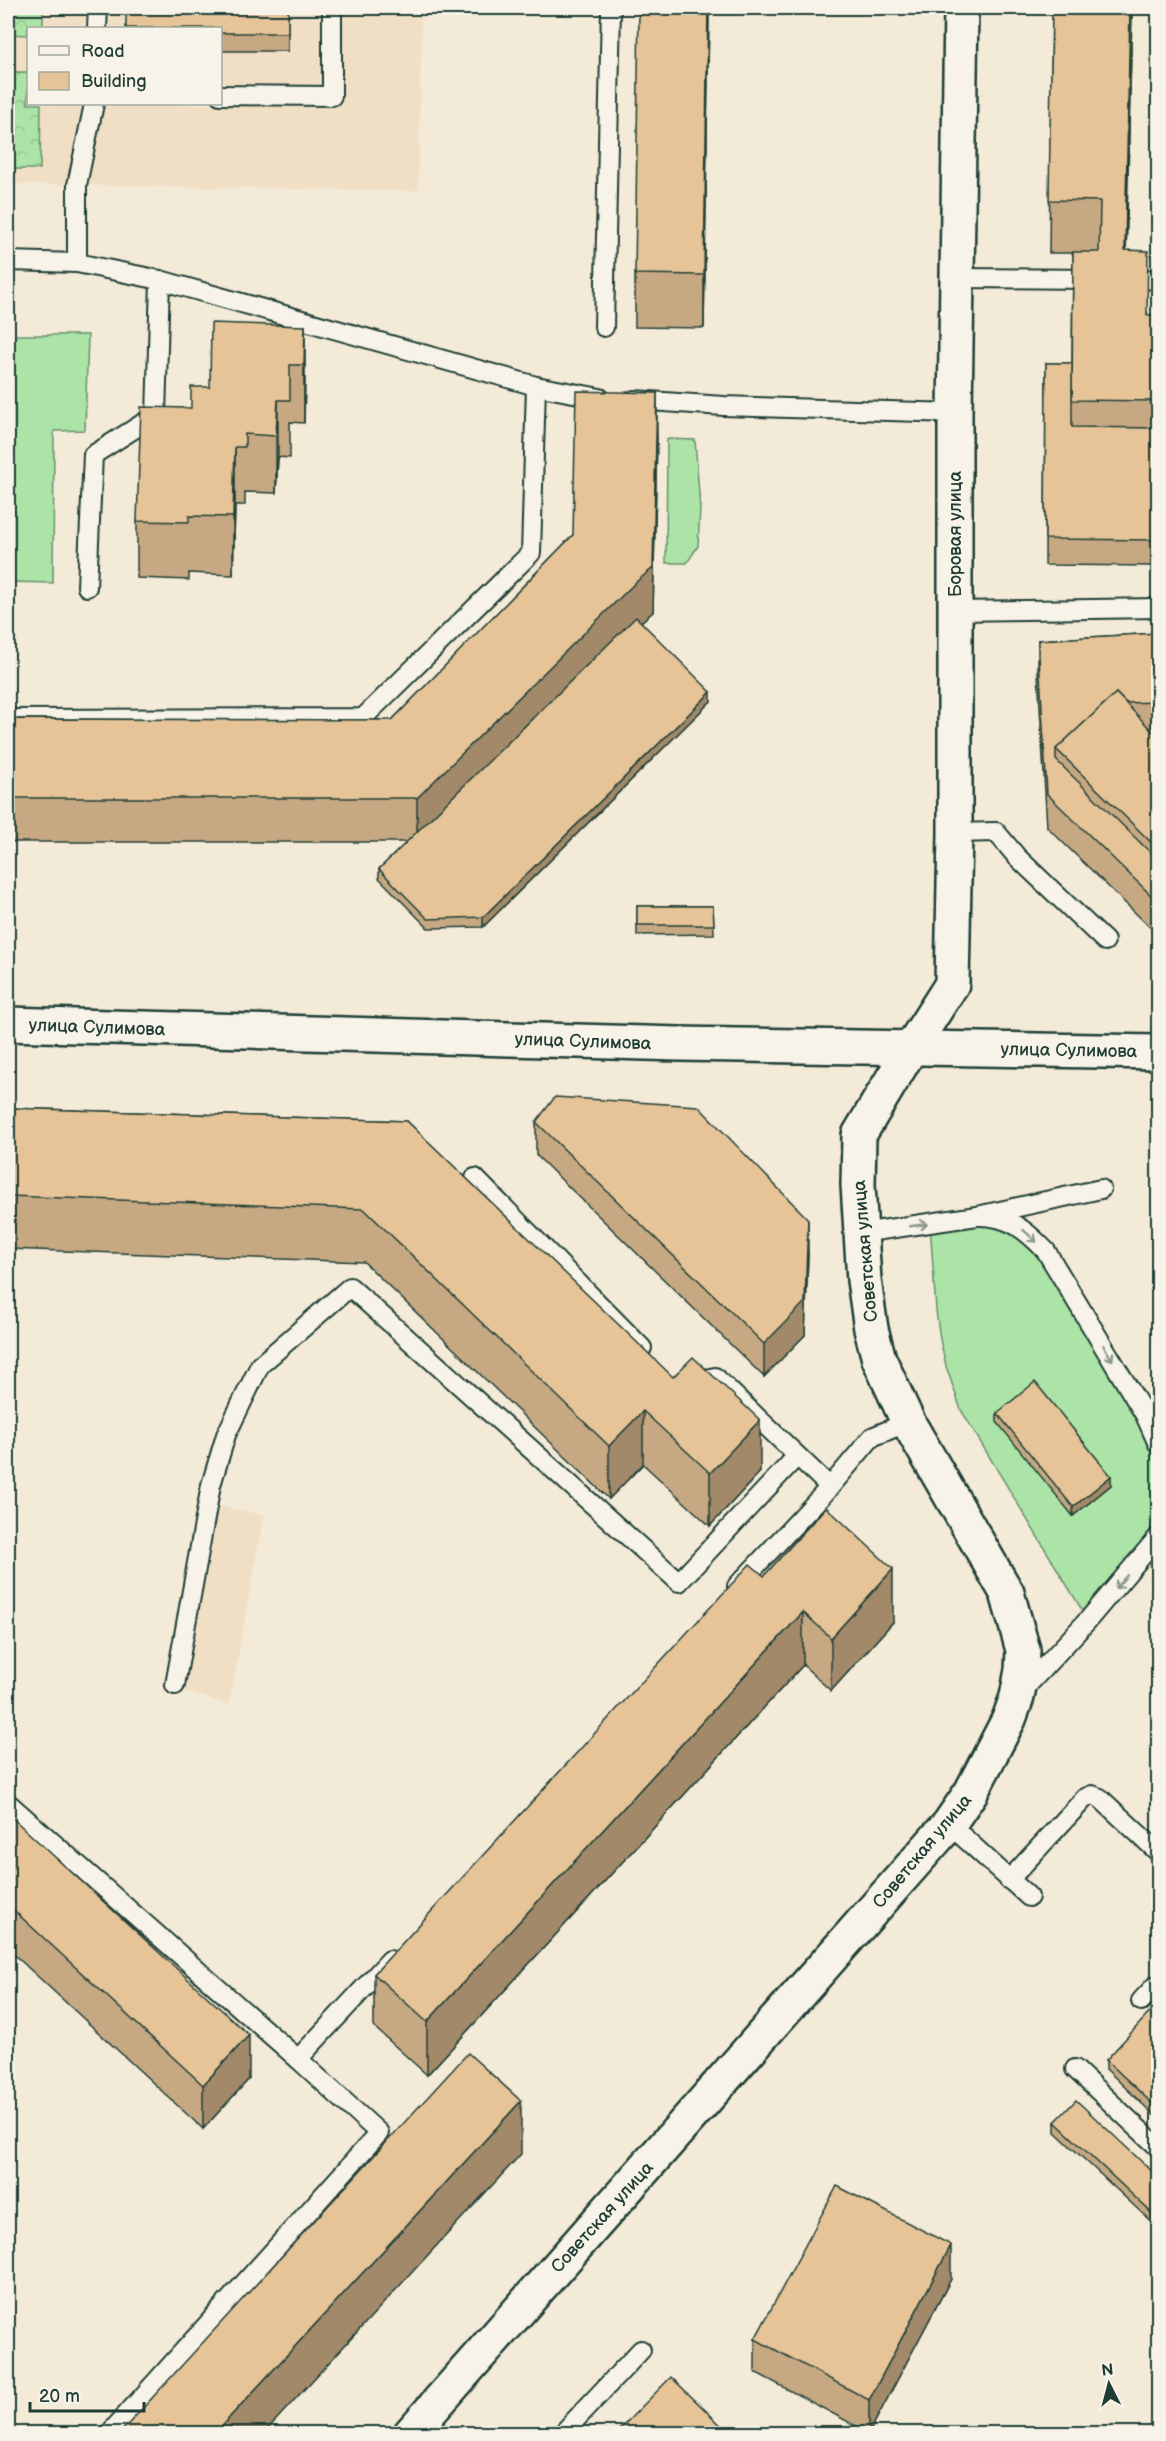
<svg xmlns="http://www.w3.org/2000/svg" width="1166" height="2441" viewBox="0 0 1166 2441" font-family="'Balsamiq Sans',sans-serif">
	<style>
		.built { fill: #f0dfc5; fill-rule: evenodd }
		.grass { fill: #ace3a6; stroke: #66906d; stroke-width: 1.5 }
		.park { fill: url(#park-crowns); stroke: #66906d; stroke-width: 1.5 }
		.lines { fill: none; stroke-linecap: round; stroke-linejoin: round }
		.service-casing { stroke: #1f3d34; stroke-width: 22 }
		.minor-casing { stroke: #1f3d34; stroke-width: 38 }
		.tertiary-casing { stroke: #1f3d34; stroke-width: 38 }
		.secondary-casing { stroke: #1f3d34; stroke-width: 38 }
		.service { stroke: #f7f3e8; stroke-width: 18 }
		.minor { stroke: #f7f3e8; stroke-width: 33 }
		.tertiary { stroke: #f7f3e8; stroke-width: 33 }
		.secondary { stroke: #f7f3e8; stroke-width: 33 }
		.wall { fill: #c6a983; stroke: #1f3d34; stroke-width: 1.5 }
		.shaded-wall { fill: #a1896a; stroke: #1f3d34; stroke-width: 1.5 }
		.building { fill: #e6c498; stroke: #1f3d34; stroke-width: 1.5 }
		.oneway { stroke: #8b988e }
		.labels { text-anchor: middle; stroke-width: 5; stroke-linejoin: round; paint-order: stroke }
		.street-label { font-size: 18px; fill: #1f3d34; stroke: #f7f3e8 }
	</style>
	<defs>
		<pattern id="park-crowns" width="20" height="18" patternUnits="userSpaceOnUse" patternTransform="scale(1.5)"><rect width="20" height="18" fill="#ace3a6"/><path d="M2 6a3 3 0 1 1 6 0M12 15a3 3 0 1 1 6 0" fill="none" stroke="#94c490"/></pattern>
	</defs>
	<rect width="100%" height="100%" fill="#f4ead8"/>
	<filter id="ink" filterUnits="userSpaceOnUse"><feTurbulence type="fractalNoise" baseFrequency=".0167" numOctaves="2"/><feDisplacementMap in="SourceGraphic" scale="12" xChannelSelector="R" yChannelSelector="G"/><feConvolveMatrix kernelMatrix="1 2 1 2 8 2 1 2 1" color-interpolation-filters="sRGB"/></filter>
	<g filter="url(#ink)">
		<g class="built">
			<path d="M8 8H422L418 191 8 184ZM28 28H220V104H28Z"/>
			<path d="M219 1506 264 1515 229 1705 184 1691Z"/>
		</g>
		<g class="grass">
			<path d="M8 335H88L85 430 54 431 53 583 8 582Z"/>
			<path d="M667 439 695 440 700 508 698 546 687 563H666Z"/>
			<path d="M953 1219 1028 1232 1158 1444V1537L1088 1620 961 1410 946 1366 940 1339 936 1310 930 1224Z"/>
		</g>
		<g class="park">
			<path d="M8 8H43V28H28V35L8 34Z"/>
			<path d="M8 72H28V104H41L40 169H8Z"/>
		</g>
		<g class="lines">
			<defs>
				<g id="service">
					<path d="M97 28 98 8"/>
					<path d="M220 95 332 96V8"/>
					<path d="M8 261 77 263 160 280 536 386 600 398"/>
					<path d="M77 263V185L94 104"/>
					<path d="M957 278 1096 279"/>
					<path d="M1125 278 1158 280"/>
					<path d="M604 327 611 8"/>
					<path d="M634 400 724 406 955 413"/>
					<path d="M87 587 93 455 156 415 160 280"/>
					<path d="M955 611 1158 608"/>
					<path d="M8 719 363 718 531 553 536 386"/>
					<path d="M955 833 996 832 1017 857 1105 941"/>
					<path d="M475 1178 642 1348"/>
					<path d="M977 1216C1008 1215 1026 1230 1046 1251L1145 1415 1158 1444"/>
					<path d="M861 1233 977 1216 1101 1189"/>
					<path d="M692 1382 715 1377 830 1487 737 1586"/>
					<path d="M830 1487 872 1437 908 1422"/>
					<path d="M175 1685 211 1485 226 1435 260 1365 350 1287 679 1582 797 1456"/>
					<path d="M1022 1691 1088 1620 1158 1537"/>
					<path d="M8 1803 298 2059"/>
					<path d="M949 1824 1029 1897"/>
					<path d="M1009 1880 1085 1798 1092 1795 1100 1798 1158 1852"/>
					<path d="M1141 2001 1155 1986 1158 1989"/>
					<path d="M1075 2069 1158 2147"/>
					<path d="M109 2434 379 2133 298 2059 390 1960"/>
					<path d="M562 2434 641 2350"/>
				</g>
				<path id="minor" d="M911 1048 952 984 955 833V413L961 8"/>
				<path id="tertiary" d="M410 2434 949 1824 971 1792 1009 1719 1017 1697 1022 1670 1023 1650 1007 1593 908 1422 879 1359 871 1329 864 1280 858 1185 859 1135 911 1048"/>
				<path id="secondary" d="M8 1024 679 1044 1158 1052"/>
			</defs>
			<use href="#service" class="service-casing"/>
			<use href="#minor" class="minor-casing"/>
			<use href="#tertiary" class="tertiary-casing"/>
			<use href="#secondary" class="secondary-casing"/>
			<use href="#service" class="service"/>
			<use href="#minor" class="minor"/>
			<use href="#tertiary" class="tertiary"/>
			<use href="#secondary" class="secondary"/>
		</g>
		<g class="wall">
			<path d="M288 8V51H220V28Z"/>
			<path d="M709 8 704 328 635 327V274Z"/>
			<path d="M1052 8H1132L1126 250 1148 315H1158V566L1045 565 1046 363H1072L1073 253H1049Z"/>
			<path d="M305 326 304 423 290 422V458L278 457 276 493 245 492V505H235L233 575 189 573V580L137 578V521L191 408 210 387Z"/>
			<path d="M657 436 653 612 641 622 711 701 483 927 428 928 379 878V869L407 842H8V719L392 720 573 535Z"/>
			<path d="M1158 633V735H1157L1158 737V935L1047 827 1038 673V640Z"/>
			<path d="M637 906H713L714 934 637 935Z"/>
			<path d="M8 1108 407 1121 760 1472 710 1526 643 1464 609 1499 364 1262 8 1249Z"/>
			<path d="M536 1122 808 1253 805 1335 764 1377 536 1155Z"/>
			<path d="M997 1413 1111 1485 1073 1516 997 1422Z"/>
			<path d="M764 1576 893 1622 831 1691 803 1665 427 2075 374 2027V1974Z"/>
			<path d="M8 1814 249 2079 203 2129 8 1949Z"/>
			<path d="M1158 2016V2119L1106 2069V2060Z"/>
			<path d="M1055 2122 1158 2177V2228L1055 2132Z"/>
			<path d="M951 2279 869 2433 755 2372V2339Z"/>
		</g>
		<g class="shaded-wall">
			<path d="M708 8H709L704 328V275Z"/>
			<path d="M1130 8H1132L1125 303V250Z"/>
			<path d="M305 326V384L304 423V365Z"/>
			<path d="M657 393V436L653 612 636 626 417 842V798Z"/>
			<path d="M278 400V457L276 493V436Z"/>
			<path d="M235 447V505L233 575V517Z"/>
			<path d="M711 692V701L483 927V917Z"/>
			<path d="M808 1219V1253L805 1335 764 1377V1344Z"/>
			<path d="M10 1285V1329L8 1515V1471Z"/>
			<path d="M643 1411V1464L609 1499V1446Z"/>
			<path d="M760 1420V1472L710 1526V1473Z"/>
			<path d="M1111 1476V1485L1073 1516V1507Z"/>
			<path d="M893 1569V1622L831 1691V1638Z"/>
			<path d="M803 1612V1665L427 2075V2022Z"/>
			<path d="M249 2035V2079L203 2129V2085Z"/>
			<path d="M521 2101V2154L264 2433H215Z"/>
			<path d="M951 2245V2279L869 2433V2400Z"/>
		</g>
		<g class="building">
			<path d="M126 8H288V33H220V28H126Z"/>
			<path d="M639 8H708L704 275 635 274Z"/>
			<path d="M1052 8H1130L1125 250 1148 251 1147 315H1158V401L1072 400 1073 252H1099L1100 201 1049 200Z"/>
			<path d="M211 323 305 326 304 365H290V400H278L276 436 245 434V447H235L233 517 189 516V522L137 521 141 407 191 408V387H210Z"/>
			<path d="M1046 363H1072V427L1158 428V540L1045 539Z"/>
			<path d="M576 391 657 393 653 568 636 582 417 798H8V719L392 720 573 535Z"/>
			<path d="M636 617 711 692 483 917 428 919 379 869Z"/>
			<path d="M1158 633V702L1126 703 1116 693 1056 749V760L1158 860V902L1047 794 1038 640Z"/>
			<path d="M1116 693 1158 737V849L1056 749Z"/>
			<path d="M637 906H713L714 925H637Z"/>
			<path d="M555 1097 698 1106 808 1219 805 1302 764 1344 536 1122Z"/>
			<path d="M8 1108 407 1121 673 1377 693 1357 760 1420 710 1473 643 1411 609 1446 364 1209 8 1196Z"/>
			<path d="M8 1285H10L8 1471Z"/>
			<path d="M1035 1382 1111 1476 1073 1507 997 1413Z"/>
			<path d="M826 1507 893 1569 831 1638 803 1612 427 2022 374 1974 750 1564 764 1576Z"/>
			<path d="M8 1814 249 2035 203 2085 8 1905Z"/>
			<path d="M1152 2010 1158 2016V2109L1106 2060Z"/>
			<path d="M468 2053 521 2101 215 2433H120Z"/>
			<path d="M1076 2100 1158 2177V2219L1055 2122Z"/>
			<path d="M837 2186 951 2245 869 2400 755 2339Z"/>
			<path d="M671 2377 729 2433H616Z"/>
		</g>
		<defs><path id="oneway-shaft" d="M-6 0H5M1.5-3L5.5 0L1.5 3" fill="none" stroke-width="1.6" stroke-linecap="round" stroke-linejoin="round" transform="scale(1.5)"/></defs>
		<g class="oneway">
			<use href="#oneway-shaft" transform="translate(919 1225) rotate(-8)"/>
			<use href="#oneway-shaft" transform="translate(1030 1236) rotate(42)"/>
			<use href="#oneway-shaft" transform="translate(1108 1353) rotate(59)"/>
			<use href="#oneway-shaft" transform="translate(1121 1582) rotate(131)"/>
		</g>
	</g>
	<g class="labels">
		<g class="street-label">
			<text transform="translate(955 534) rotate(-90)" y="6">Боровая улица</text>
			<text transform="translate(97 1027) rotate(2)" y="6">улица Сулимова</text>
			<text transform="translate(583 1041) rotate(2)" y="6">улица Сулимова</text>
			<text transform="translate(1069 1050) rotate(1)" y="6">улица Сулимова</text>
			<text transform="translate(865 1251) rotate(-95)" y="6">Советская улица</text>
			<text transform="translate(922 1851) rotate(-50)" y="6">Советская улица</text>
			<text transform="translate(602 2217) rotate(-48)" y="6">Советская улица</text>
		</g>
	</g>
	<rect width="1166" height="2441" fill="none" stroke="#f7f3e8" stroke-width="30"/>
	<rect x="15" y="15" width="1136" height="2411" fill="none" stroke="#1f3d34" stroke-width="2" filter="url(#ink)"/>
	<rect x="27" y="27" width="195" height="78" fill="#f7f3e8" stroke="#a1aaa0" stroke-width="1.5"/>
	<rect x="39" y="46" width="30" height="9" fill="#f7f3e8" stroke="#a1aaa0" stroke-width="1.5"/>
	<text x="81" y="57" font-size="18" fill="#1f3d34">Road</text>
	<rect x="39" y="72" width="30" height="18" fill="#e6c498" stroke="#a1aaa0" stroke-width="1.5"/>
	<text x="81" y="87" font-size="18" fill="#1f3d34">Building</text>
	<g transform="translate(1109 2384) rotate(354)" stroke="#f7f3e8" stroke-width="4.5" paint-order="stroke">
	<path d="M0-4.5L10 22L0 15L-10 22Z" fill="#1f3d34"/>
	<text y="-9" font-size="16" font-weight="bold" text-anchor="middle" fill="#1f3d34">N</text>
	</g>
	<path d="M30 2402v9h114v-9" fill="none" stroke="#1f3d34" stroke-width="3"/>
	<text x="39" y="2402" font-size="18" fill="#1f3d34" stroke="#f7f3e8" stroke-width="4.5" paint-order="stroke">20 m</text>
</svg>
